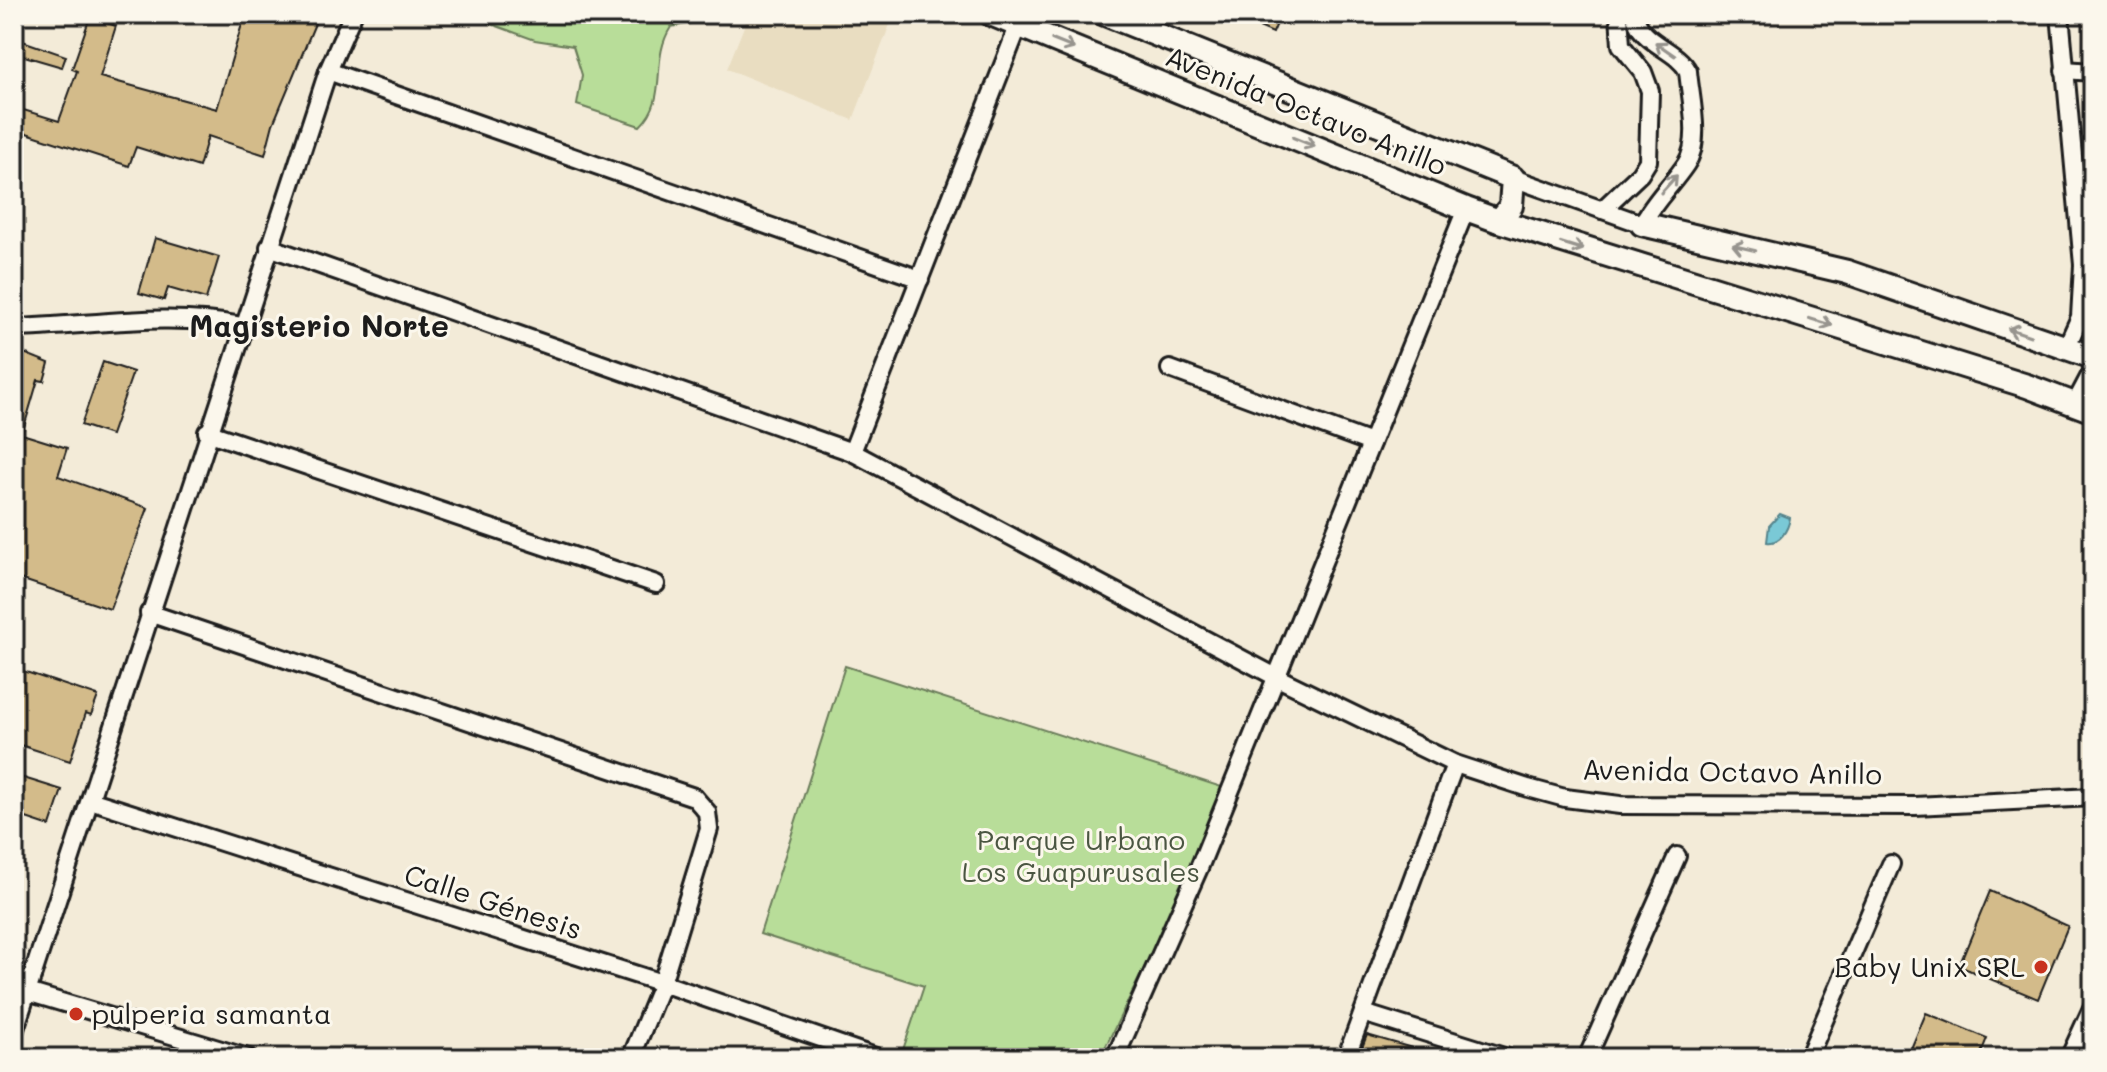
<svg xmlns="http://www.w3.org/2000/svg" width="2107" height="1072" viewBox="0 0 2107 1072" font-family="Mali,sans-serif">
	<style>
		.built { fill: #e9ddc1 }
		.green { fill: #b8dd99; stroke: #6a7c5a; stroke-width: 2 }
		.water { fill: #7ac9d6; stroke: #54848c; stroke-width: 2 }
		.building { fill: #d3bb8a; stroke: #1c1c1c; stroke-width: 2 }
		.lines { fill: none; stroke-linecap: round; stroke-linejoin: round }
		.street-casing { stroke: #1c1c1c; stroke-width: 22 }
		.secondary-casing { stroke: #1c1c1c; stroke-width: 28 }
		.street { stroke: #fbf7ec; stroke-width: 16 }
		.secondary { stroke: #fbf7ec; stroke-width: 22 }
		.oneway { stroke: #97948e }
		.poi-dot { fill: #c8321e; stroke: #fbf7ec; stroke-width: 3 }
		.labels { text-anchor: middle; stroke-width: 6; stroke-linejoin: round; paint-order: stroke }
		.street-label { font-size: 28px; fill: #1c1c1c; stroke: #fbf7ec }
		.park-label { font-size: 28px; fill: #4b5642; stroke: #fbf7ec }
		.poi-label { font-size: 28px; fill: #1c1c1c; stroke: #fbf7ec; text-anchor: end }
		.neighbourhood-label { font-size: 30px; font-weight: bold; fill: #1c1c1c; stroke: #fbf7ec }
	</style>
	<rect width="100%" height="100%" fill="#f3ebd8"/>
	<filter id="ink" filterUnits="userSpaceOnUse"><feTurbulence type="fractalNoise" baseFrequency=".0125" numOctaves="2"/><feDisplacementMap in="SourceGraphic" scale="16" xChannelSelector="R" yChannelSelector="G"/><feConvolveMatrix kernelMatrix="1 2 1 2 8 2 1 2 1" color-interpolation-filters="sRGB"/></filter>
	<g filter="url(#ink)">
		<path class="built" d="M749 14H894L853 120 727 69Z"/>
		<g class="green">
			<path d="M464 14H710L706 20 671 27C649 61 670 97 640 126L577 105 582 75 573 46 535 40Z"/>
			<path d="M845 666 1231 790 1100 1058 901 1056 924 986 760 934Z"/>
		</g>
		<path class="water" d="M1780 514 1790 518C1788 530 1780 544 1767 542L1769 526Z"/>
		<g class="building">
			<path d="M245 14H319L273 124 265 155 208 136 199 167 136 147 129 166 14 129V107L59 121 77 71 72 69 90 17 116 26 100 77 217 109Z"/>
			<path d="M1229 14H1281L1273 33Z"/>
			<path d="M14 38 66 56 62 67 14 53Z"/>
			<path d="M155 238 219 257 206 299 168 288 164 300 139 293Z"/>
			<path d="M24 353 49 363 44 381 38 380 22 434 67 448 58 476 148 508 110 609 14 577V360L20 362Z"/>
			<path d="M103 362 133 372 111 435 81 425Z"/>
			<path d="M14 668 98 696 91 715 86 713 70 761 14 743Z"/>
			<path d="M14 775 62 790 50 826 14 814Z"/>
			<path d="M1990 891 2068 926 2038 999 1959 966Z"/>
			<path d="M1926 1013 1987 1038 1979 1058H1907Z"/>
			<path d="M1367 1035 1433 1054 1432 1058H1358Z"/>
		</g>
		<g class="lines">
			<defs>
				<g id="street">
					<path d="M2060 14 2083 265 2080 317 2066 348"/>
					<path d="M2064 70 2093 72"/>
					<path d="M328 71 920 279"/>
					<path d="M1513 178 1642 224C1654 201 1672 185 1686 164 1702 141 1690 97 1688 71 1676 48 1638 43 1635 14"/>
					<path d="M1602 210 1640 174 1648 161 1650 91 1643 72 1621 45 1619 14"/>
					<path d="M269 247 852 452 1276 677 1455 764 1528 788 1565 798 1620 805 1915 806 2093 797"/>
					<path d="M14 328C92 326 165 311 243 326"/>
					<path d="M1170 369 1371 443"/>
					<path d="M2075 404 2093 370"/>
					<path d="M207 432 656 584"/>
					<path d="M852 452 1023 14"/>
					<path d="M149 613 694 797 707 812 709 829 662 983 631 1058"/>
					<path d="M90 800 662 983 878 1058"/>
					<path d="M14 988 248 1058"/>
					<path d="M1363 1013 1507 1058"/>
					<path d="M14 1032 328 71 353 14"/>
					<path d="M1115 1058 1199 868 1466 209"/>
					<path d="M1346 1058 1455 764"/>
					<path d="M1587 1058 1677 856"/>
					<path d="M1808 1058 1891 864"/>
					<path d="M2069 1058 2093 1006"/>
				</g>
				<g id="secondary">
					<path d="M991 14 1466 209 1499 221 1511 206 1513 178 1105 14"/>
					<path d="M1499 221 2027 386 2093 411"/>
					<path d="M1642 224 1847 272 2093 357"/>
				</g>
			</defs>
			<use href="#street" class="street-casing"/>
			<use href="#secondary" class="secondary-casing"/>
			<use href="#street" class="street"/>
			<use href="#secondary" class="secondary"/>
		</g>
		<defs><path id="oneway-shaft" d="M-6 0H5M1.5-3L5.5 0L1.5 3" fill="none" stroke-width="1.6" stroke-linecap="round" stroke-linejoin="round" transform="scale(2)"/></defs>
		<g class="oneway">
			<use href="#oneway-shaft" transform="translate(1063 44) rotate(22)"/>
			<use href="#oneway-shaft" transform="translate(1665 49) rotate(-145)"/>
			<use href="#oneway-shaft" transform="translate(1304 142) rotate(22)"/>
			<use href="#oneway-shaft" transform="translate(1669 184) rotate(-48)"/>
			<use href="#oneway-shaft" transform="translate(1572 246) rotate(17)"/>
			<use href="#oneway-shaft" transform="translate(1744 248) rotate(-167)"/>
			<use href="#oneway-shaft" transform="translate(1821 322) rotate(17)"/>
			<use href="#oneway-shaft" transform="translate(2019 332) rotate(-161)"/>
		</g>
	</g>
	<g class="poi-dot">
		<circle cx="2041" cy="967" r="8"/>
		<circle cx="76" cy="1014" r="8"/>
	</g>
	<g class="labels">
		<g class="street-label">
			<text transform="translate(1306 111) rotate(22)" y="10">Avenida Octavo Anillo</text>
			<text transform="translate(1732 772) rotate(1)" y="10">Avenida Octavo Anillo</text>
			<text transform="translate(493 902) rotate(18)" y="10">Calle Génesis</text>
		</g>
		<g class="park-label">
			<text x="1081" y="850">Parque Urbano<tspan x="1081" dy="32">Los Guapurusales</tspan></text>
		</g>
		<g class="poi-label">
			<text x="2025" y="977">Baby Unix SRL</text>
			<text x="92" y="1024" text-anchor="start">pulperia samanta</text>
		</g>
		<g class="neighbourhood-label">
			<text x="319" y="337">Magisterio Norte</text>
		</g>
	</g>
	<rect width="2107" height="1072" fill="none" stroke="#fbf7ec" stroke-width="48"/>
	<rect x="24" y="24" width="2059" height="1024" fill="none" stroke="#1c1c1c" stroke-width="3" filter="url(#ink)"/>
</svg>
